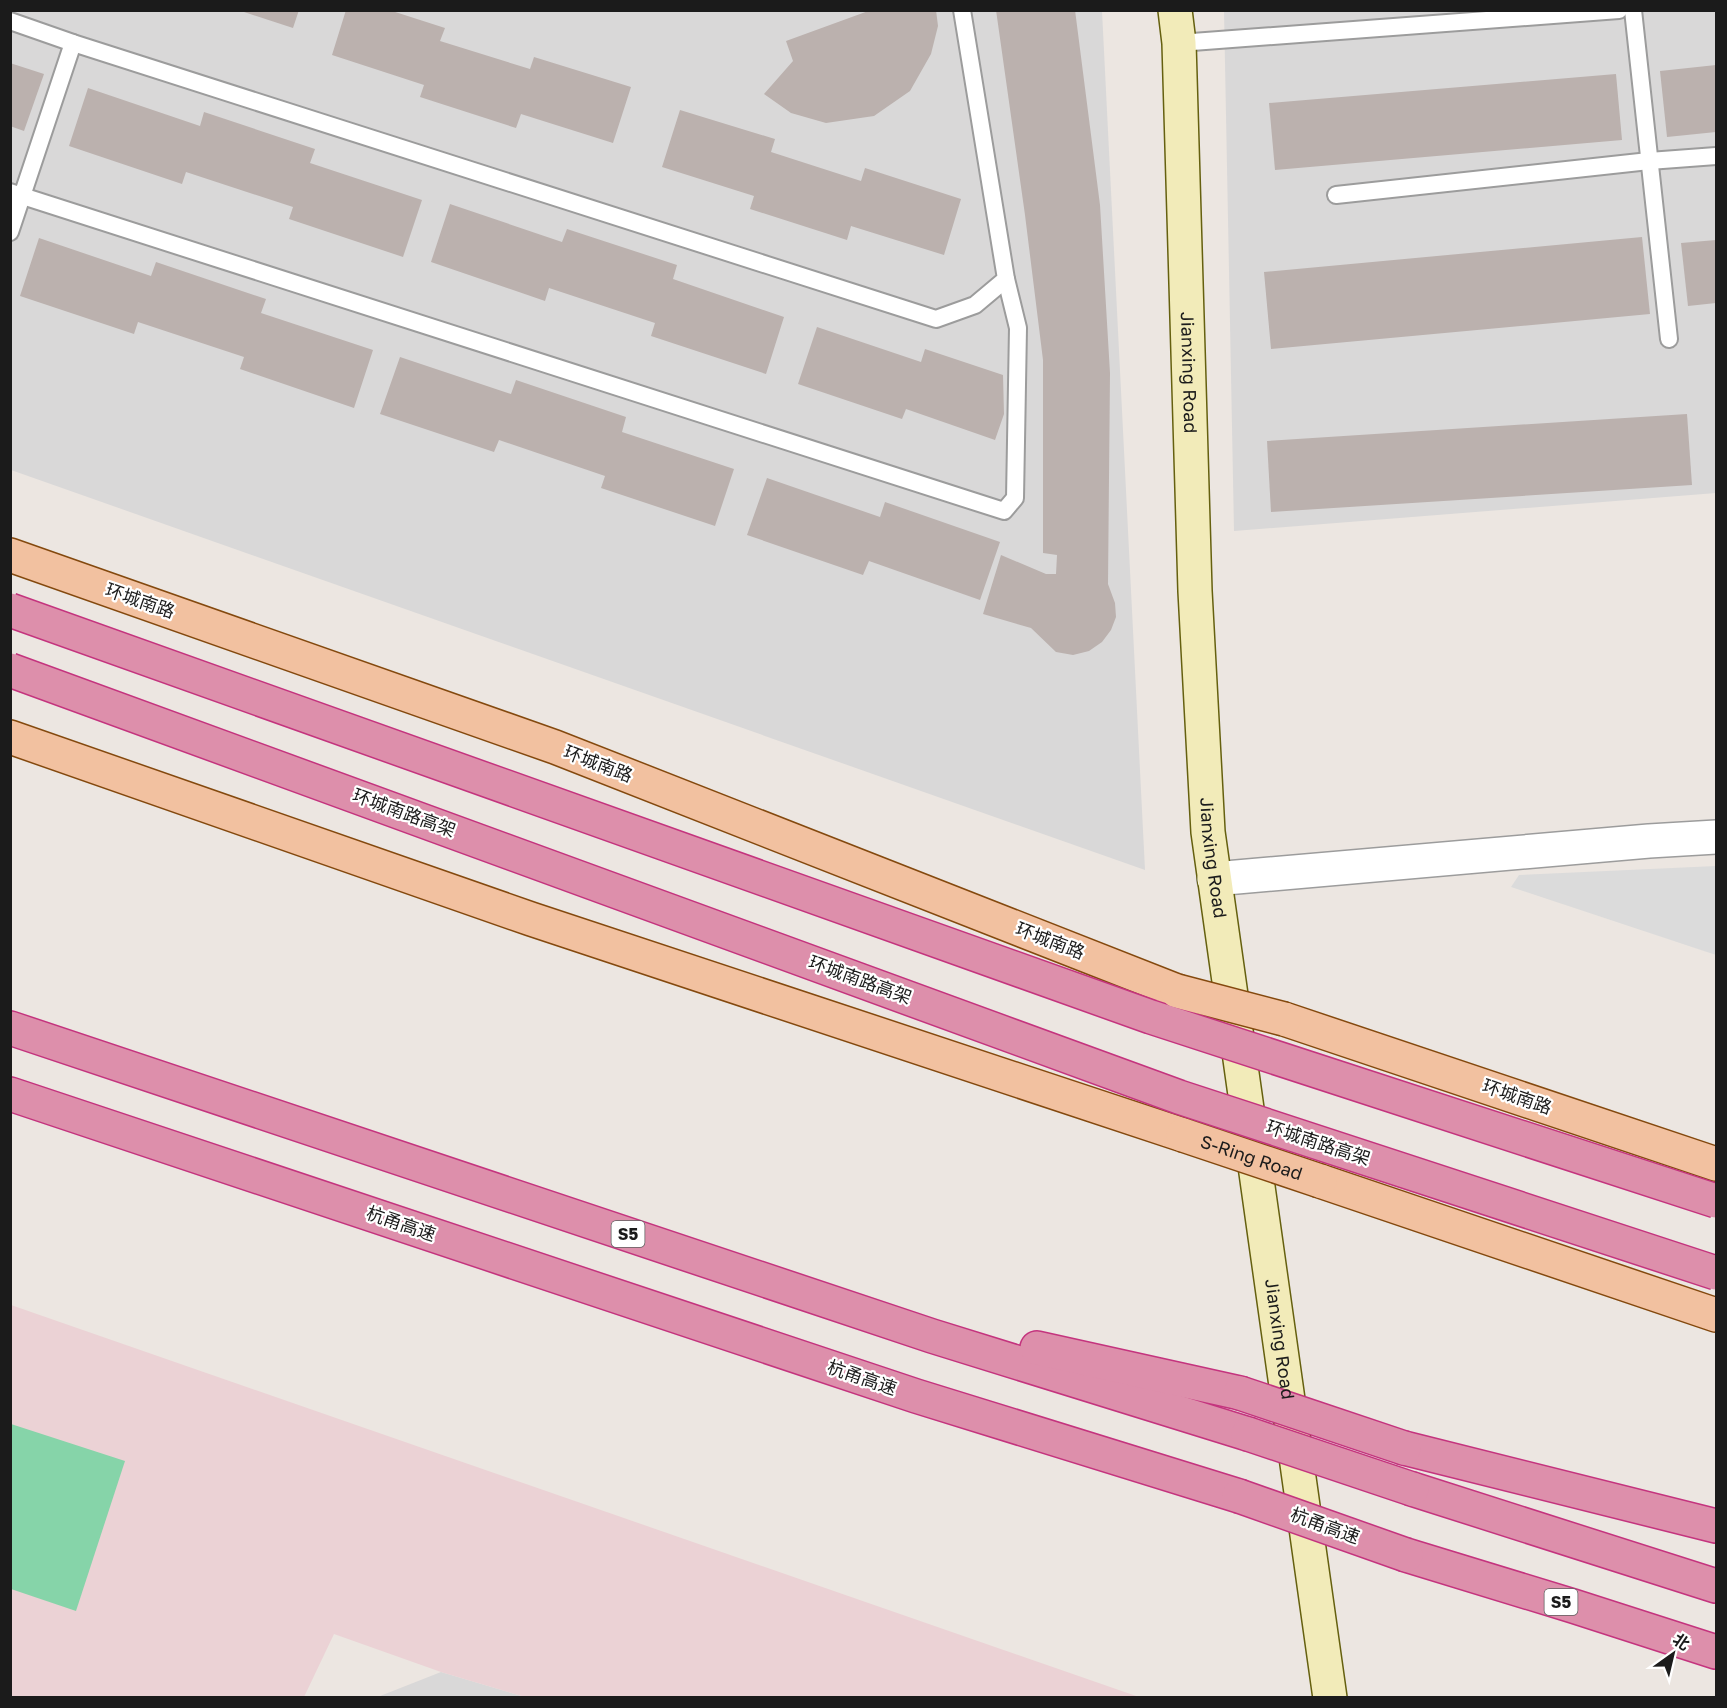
<svg xmlns="http://www.w3.org/2000/svg" width="1727" height="1708" viewBox="0 0 1727 1708" font-family="'Golos Text','Noto Sans SC',sans-serif">
	<style>
		.residential { fill: #d9d8d8 }
		.commercial { fill: #ebd2d5 }
		.pitch { fill: #86d4a9 }
		.parking { fill: #dbdbdb }
		.building { fill: #bbb1ae }
		.lines { fill: none; stroke-linecap: round; stroke-linejoin: round }
		.lane-casing { stroke: #9c9c9c; stroke-width: 20 }
		.street-casing { stroke: #9c9c9c; stroke-width: 36 }
		.secondary-casing { stroke: #65600f; stroke-width: 36 }
		.primary-casing { stroke: #84490e; stroke-width: 36 }
		.highway-casing { stroke: #c4347e; stroke-width: 36 }
		.lane { stroke: #fff; stroke-width: 16 }
		.street { stroke: #fff; stroke-width: 33 }
		.secondary { stroke: #f2ebb9; stroke-width: 33 }
		.primary { stroke: #f2c1a0; stroke-width: 33 }
		.highway { stroke: #dd8fab; stroke-width: 33 }
		.primary-bridge-casing { stroke: #84490e; stroke-width: 36; stroke-linecap: butt }
		.highway-bridge-casing { stroke: #c4347e; stroke-width: 36; stroke-linecap: butt }
		.primary-bridge { stroke: #f2c1a0; stroke-width: 33 }
		.highway-bridge { stroke: #dd8fab; stroke-width: 33 }
		.labels { text-anchor: middle; stroke-width: 4.5; stroke-linejoin: round; paint-order: stroke }
		.shield { fill: #fff; stroke: #5f5f5f; stroke-width: 1.5 }
		.shield-label { font-size: 16px; font-weight: bold; fill: #1b1b1b }
		.street-label { font-size: 18px; fill: #1b1b1b; stroke: #fff }
	</style>
	<rect width="100%" height="100%" fill="#ece6e1"/>
	<g class="residential">
		<path d="M11 11H1102L1145 870 11 470Z"/>
		<path d="M1224 11H1716V493L1234 531Z"/>
		<path d="M441 1672 525 1697 375 1698Z"/>
	</g>
	<path class="commercial" d="M11 1305 1139 1697H525L441 1672 334 1634 304 1697 11 1698Z"/>
	<path class="pitch" d="M11 1424 125 1461 76 1611 11 1589Z"/>
	<path class="parking" d="M1716 866V955L1511 887 1519 875Z"/>
	<g class="building">
		<path d="M238 10H299L293 28Z"/>
		<path d="M346 10H389L445 28 440 41 530 69 534 57 631 87 613 143 521 114 516 128 420 97 424 85 332 55Z"/>
		<path d="M871 10H936L938 26 931 54 910 91 874 116 826 123 791 113 764 94 793 61 786 41Z"/>
		<path d="M996 10H1075L1100 205 1110 373 1108 584 1115 603 1116 617 1111 630 1102 642 1089 651 1073 655 1056 652 1031 628 983 614 1001 555 1046 574H1056L1057 555 1043 553V360L1025 215Z"/>
		<path d="M10 63 44 74 24 131 10 126Z"/>
		<path d="M1716 65V132L1667 137 1660 71Z"/>
		<path d="M1616 74 1622 140 1275 170 1269 103Z"/>
		<path d="M88 88 200 126 204 112 315 149 310 163 422 200 403 257 289 219 293 207 186 172 182 184 69 146Z"/>
		<path d="M680 110 775 139 771 152 861 181 865 168 961 199 944 255 851 226 847 240 750 209 754 196 662 167Z"/>
		<path d="M450 204 562 242 567 229 677 265 673 279 784 317 766 374 651 336 655 323 549 288 545 301 431 262Z"/>
		<path d="M1642 237 1650 314 1271 349 1264 272Z"/>
		<path d="M39 238 151 276 156 262 266 299 261 313 373 350 354 408 240 369 244 357 138 322 134 334 20 296Z"/>
		<path d="M1716 240V303L1688 306 1681 243Z"/>
		<path d="M817 327 921 362 925 349 1003 375 1004 414 995 440 906 409 902 419 798 384Z"/>
		<path d="M400 357 511 394 516 380 626 417 622 432 734 469 715 526 601 488 605 476 499 440 494 452 380 414Z"/>
		<path d="M1687 414 1692 485 1271 512 1267 441Z"/>
		<path d="M767 478 880 517 885 502 1000 542 980 600 869 561 863 575 747 535Z"/>
	</g>
	<g class="lines">
		<defs>
			<g id="lane">
				<path d="M1633 10 1669 339"/>
				<path d="M10 21 73 43 936 319 975 305 1006 279 962 10"/>
				<path d="M1179 43 1619 10"/>
				<path d="M10 192 1004 511 1015 498 1018 328 1006 279"/>
				<path d="M1336 195 1649 161 1716 156"/>
				<path d="M10 232 73 43"/>
			</g>
			<path id="street" d="M1214 879 1649 841 1716 837"/>
			<g id="secondary">
				<path id="s1" d="M1175 10 1179 43 1195 591 1208 832 1330 1698"/>
			</g>
			<g id="primary">
				<path d="M10 555 555 747 1177 991"/>
				<path d="M10 737 531 919 1183 1135"/>
				<path d="M1284 1019 1716 1164"/>
				<path d="M1320 1181 1716 1315"/>
			</g>
			<g id="highway">
				<path d="M10 1028 932 1336 1248 1434"/>
				<path d="M10 1094 916 1396 1239 1496"/>
				<path d="M1037 1348 1240 1393"/>
				<path d="M1404 1448 1716 1526"/>
				<path d="M1412 1489 1716 1586"/>
				<path d="M1406 1555 1573 1606 1716 1652"/>
			</g>
		</defs>
		<use href="#lane" class="lane-casing"/>
		<use href="#street" class="street-casing"/>
		<use href="#secondary" class="secondary-casing"/>
		<use href="#primary" class="primary-casing"/>
		<use href="#highway" class="highway-casing"/>
		<use href="#lane" class="lane"/>
		<use href="#street" class="street"/>
		<use href="#secondary" class="secondary"/>
		<use href="#primary" class="primary"/>
		<use href="#highway" class="highway"/>
		<defs>
			<g id="primary-bridge">
				<path d="M1177 991 1284 1019"/>
				<path id="s2" d="M1183 1135 1320 1181"/>
			</g>
			<g id="highway-bridge">
				<path d="M10 610 1151 1017 1716 1201"/>
				<path d="M10 670 1179 1097 1716 1273"/>
				<path d="M1240 1393 1404 1448"/>
				<path d="M1248 1434 1412 1489"/>
				<path d="M1239 1496 1406 1555"/>
			</g>
		</defs>
		<use href="#primary-bridge" class="primary-bridge-casing"/>
		<use href="#highway-bridge" class="highway-bridge-casing"/>
		<use href="#primary-bridge" class="primary-bridge"/>
		<use href="#highway-bridge" class="highway-bridge"/>
	</g>
	<g class="labels">
		<g class="shield">
			<rect x="611.5" y="1221" width="33" height="26" rx="4.5"/>
			<rect x="1544.5" y="1589" width="33" height="26" rx="4.5"/>
		</g>
		<g class="shield-label">
			<text x="628" y="1240">S5</text>
			<text x="1561" y="1608">S5</text>
		</g>
		<g class="street-label">
			<text dy="6" stroke="none"><textPath href="#s1" startOffset="363">Jianxing Road</textPath></text>
			<text transform="translate(140 601) rotate(19)" y="6">环城南路</text>
			<text transform="translate(598 764) rotate(21)" y="6">环城南路</text>
			<text transform="translate(404 813) rotate(20)" y="6">环城南路高架</text>
			<text dy="6" stroke="none"><textPath href="#s1" startOffset="849">Jianxing Road</textPath></text>
			<text transform="translate(1050 941) rotate(21)" y="6">环城南路</text>
			<text transform="translate(860 980) rotate(20)" y="6">环城南路高架</text>
			<text transform="translate(1517 1097) rotate(19)" y="6">环城南路</text>
			<text transform="translate(1318 1143) rotate(18)" y="6">环城南路高架</text>
			<text dy="6" stroke="none"><textPath href="#s2" startOffset="72">S-Ring Road</textPath></text>
			<text transform="translate(401 1224) rotate(19)" y="6">杭甬高速</text>
			<text dy="6" stroke="none"><textPath href="#s1" startOffset="1335">Jianxing Road</textPath></text>
			<text transform="translate(862 1378) rotate(19)" y="6">杭甬高速</text>
			<text transform="translate(1325 1526) rotate(20)" y="6">杭甬高速</text>
		</g>
	</g>
	<rect width="1727" height="1708" fill="none" stroke="#1b1b1b" stroke-width="24"/>
	<g transform="translate(1673 1654) rotate(34)" stroke="#ffffff" stroke-width="4.5" paint-order="stroke">
	<path d="M0-4.5L10 22L0 15L-10 22Z" fill="#1b1b1b"/>
	<text y="-9" font-size="16" font-weight="bold" text-anchor="middle" fill="#1b1b1b">北</text>
	</g>
</svg>
